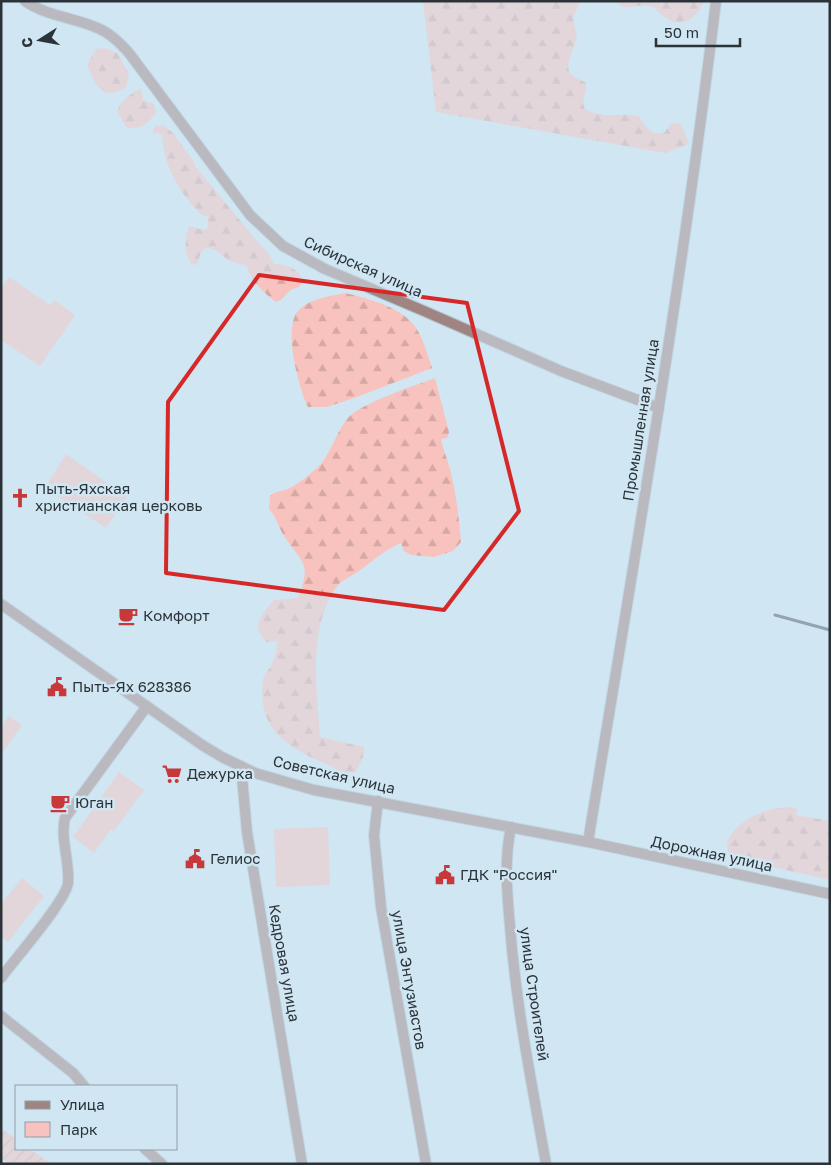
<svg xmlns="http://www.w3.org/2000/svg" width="831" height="1165" viewBox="0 0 831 1165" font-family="'Golos Text',sans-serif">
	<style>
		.green { fill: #f8c3be }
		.forest { fill: url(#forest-firs) }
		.garden { fill: url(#garden-furrows) }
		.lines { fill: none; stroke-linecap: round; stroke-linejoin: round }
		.minor-casing { stroke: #afc2ce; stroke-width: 12 }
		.tertiary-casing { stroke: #afc2ce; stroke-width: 12 }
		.minor { stroke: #9f8481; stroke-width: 10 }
		.tertiary { stroke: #9f8481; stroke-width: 10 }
		.rail { stroke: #4b565d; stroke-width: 3 }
		.marked { fill: none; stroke: #d62828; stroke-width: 4; stroke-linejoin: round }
		.labels { text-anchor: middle; stroke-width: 5; stroke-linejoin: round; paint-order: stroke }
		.street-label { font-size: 15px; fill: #2a3338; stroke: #d0e6f3 }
		.poi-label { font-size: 15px; fill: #2a3338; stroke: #d0e6f3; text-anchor: start }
	</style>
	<defs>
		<pattern id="forest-firs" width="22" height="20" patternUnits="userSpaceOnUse" patternTransform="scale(1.25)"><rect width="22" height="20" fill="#f8c3be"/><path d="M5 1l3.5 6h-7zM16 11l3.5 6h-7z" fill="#d5a8a4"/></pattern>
		<pattern id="garden-furrows" width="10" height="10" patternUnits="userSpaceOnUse" patternTransform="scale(1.25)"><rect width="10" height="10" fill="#f8c3be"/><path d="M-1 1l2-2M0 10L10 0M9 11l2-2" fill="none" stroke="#d5a8a4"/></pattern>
	</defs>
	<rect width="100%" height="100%" fill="#d0e6f3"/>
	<g class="green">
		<path d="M9 277 50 305 54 300 75 315 40 366 1 340V288Z"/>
		<path d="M66 454 127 497 106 528 45 488Z"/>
		<path d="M9 716 22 725 1 755V727Z"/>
		<path d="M119 772 144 790 114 831 111 829 94 853 73 837Z"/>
		<path d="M328 827 330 885 276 887 274 829Z"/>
		<path d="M22 878 44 896 8 942 1 937V904Z"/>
	</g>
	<g class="forest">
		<path d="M423 1H580L573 19 577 37 569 60 568 67 570 74 586 83C587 93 580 100 585 109 606 120 618 112 639 116 645 126 650 136 664 133L671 124 680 123 682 126 689 144 665 153 436 112Z"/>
		<path d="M616 1H704C698 18 681 30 665 17 659 13 655 7 649 6 637 3 624 13 616 1Z"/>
		<path d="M104 48 117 53 129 74 126 87C102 103 95 84 87 65L96 49Z"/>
		<path d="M141 88 143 100 154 104 156 113C147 124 142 129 127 128L117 112C121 99 130 95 141 88Z"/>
		<path d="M163 125 173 133 194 162 195 166 261 246C271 252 270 262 275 264 276 264 282 265 283 265 293 267 301 272 303 282L299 287C284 290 287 299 276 302 264 293 250 280 247 266 241 263 234 264 228 260 222 256 208 240 201 253 199 256 199 261 197 264L193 265C183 256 185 238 189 226L204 230 208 227V219L207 216H203C179 193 164 167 162 134L153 133V129L155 126Z"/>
		<path d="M346 293C368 299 398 306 413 324 423 336 427 353 432 368L357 397 327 407H308C299 389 282 325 299 310 311 298 331 296 346 293Z"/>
		<path d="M435 378 449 432 447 438 441 439C444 453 450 465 452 478 457 499 459 520 461 542L453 551 434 557 411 555 404 551 401 543C386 549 375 559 363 568 357 573 341 581 338 585 307 625 317 691 320 737L364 747 363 757 356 772C339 774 338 769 324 763 285 746 257 728 263 680 264 674 270 669 272 663 276 656 277 649 277 641L267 642C249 626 262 615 274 600L298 598C312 562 303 564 284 536 278 527 277 517 269 509L270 496C276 490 283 492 290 488 301 482 309 475 318 467 332 453 335 433 348 418 361 403 414 386 435 378Z"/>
		<path d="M788 807 798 809 796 815 830 821V880L736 859C715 846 736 826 750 818 762 811 775 808 788 807Z"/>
	</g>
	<path class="garden" d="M1 1130H3L16 1139V1149H30L52 1164H9L1 1158Z"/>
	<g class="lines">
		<defs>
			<g id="minor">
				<path d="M25 1C47 16 71 17 95 27 109 32 119 42 129 53L250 215 283 246 325 269 424 311 561 371 659 408"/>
				<path d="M241 766 247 832 302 1164"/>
				<path d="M378 801 374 835 381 907 426 1164"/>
				<path d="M511 827C504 860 507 893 510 926 516 1006 532 1085 546 1164"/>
				<path d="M588 842C634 562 682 283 716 1"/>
				<path d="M1 978C14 960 66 901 68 883 70 862 60 839 65 818L147 706"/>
				<path d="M1 1016 73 1073 84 1086"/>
				<path d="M145 1149 162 1164"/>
			</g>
			<path id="tertiary" d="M1 604 202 745 222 757 255 773 314 790 588 842 830 894"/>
		</defs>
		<use href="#minor" class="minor-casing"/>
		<use href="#tertiary" class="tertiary-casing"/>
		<use href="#minor" class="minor"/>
		<use href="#tertiary" class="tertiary"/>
		<path class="rail" d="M775 615 830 630"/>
	</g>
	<path d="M0 0H831V1165H0ZM259 275 467 303 519 511 444 610 166 573 168 402Z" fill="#d0e6f3" fill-opacity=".55" fill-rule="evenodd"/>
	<path class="marked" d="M259 275 467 303 519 511 444 610 166 573 168 402Z"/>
	<defs>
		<symbol id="church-bare" viewBox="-9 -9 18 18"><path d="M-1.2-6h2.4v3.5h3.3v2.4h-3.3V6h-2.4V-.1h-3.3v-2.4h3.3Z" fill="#c7383b" stroke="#d0e6f3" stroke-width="2.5" paint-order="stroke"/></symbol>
		<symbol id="cafe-bare" viewBox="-9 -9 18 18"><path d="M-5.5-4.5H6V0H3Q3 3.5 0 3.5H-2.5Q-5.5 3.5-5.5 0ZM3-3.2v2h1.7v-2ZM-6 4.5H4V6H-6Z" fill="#c7383b" stroke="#d0e6f3" stroke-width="2.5" paint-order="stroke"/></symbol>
		<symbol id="civic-bare" viewBox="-9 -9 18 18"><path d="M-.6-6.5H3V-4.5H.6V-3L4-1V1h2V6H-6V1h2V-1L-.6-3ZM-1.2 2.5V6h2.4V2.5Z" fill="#c7383b" stroke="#d0e6f3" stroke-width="2.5" paint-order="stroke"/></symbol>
		<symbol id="supermarket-bare" viewBox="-9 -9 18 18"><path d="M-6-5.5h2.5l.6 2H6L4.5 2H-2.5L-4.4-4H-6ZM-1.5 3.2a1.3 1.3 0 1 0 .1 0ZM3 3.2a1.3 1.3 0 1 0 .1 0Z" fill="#c7383b" stroke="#d0e6f3" stroke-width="2.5" paint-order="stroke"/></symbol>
	</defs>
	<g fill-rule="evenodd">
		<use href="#church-bare" x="6" y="484" width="28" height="28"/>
		<use href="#cafe-bare" x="114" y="602" width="28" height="28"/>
		<use href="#civic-bare" x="43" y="673" width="28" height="28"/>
		<use href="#supermarket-bare" x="158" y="760" width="28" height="28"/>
		<use href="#cafe-bare" x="46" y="789" width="28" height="28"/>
		<use href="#civic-bare" x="181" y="845" width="28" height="28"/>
		<use href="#civic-bare" x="431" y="861" width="28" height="28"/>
	</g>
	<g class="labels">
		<g class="street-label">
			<text transform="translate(363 267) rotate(24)" y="5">Сибирская улица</text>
			<text transform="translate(641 420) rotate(-81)" y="5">Промышленная улица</text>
			<text transform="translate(334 775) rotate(13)" y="5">Советская улица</text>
			<text transform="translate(712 854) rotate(12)" y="5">Дорожная улица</text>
			<text transform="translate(284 963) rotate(80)" y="5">Кедровая улица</text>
			<text transform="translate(409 980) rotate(80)" y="5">улица Энтузиастов</text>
			<text transform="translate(534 994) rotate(82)" y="5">улица Строителей</text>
		</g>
		<g class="poi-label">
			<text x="35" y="494">Пыть-Яхская<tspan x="35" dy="17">христианская церковь</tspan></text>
			<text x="143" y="621">Комфорт</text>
			<text x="72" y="692">Пыть-Ях 628386</text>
			<text x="187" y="779">Дежурка</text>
			<text x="75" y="808">Юган</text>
			<text x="210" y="864">Гелиос</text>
			<text x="460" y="880">ГДК "Россия"</text>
		</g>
	</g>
	<rect width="831" height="1165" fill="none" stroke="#2a3338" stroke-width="5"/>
	<rect x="15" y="1085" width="162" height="65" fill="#d0e6f3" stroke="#8e9ea8"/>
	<rect x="25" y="1101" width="25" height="8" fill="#9f8481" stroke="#8e9ea8"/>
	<text x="60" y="1110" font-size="15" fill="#2a3338">Улица</text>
	<rect x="25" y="1122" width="25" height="15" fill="#f8c3be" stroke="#8e9ea8"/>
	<text x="60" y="1135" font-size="15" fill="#2a3338">Парк</text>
	<g transform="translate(40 40) rotate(259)" stroke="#d0e6f3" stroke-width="4" paint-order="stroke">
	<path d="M0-4L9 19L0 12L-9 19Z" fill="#2a3338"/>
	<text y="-8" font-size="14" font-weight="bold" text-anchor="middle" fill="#2a3338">С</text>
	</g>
	<path d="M656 38v8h84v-8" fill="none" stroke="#2a3338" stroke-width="2.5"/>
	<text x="664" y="38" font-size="15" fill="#2a3338" stroke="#d0e6f3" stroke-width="4" paint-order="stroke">50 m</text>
</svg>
